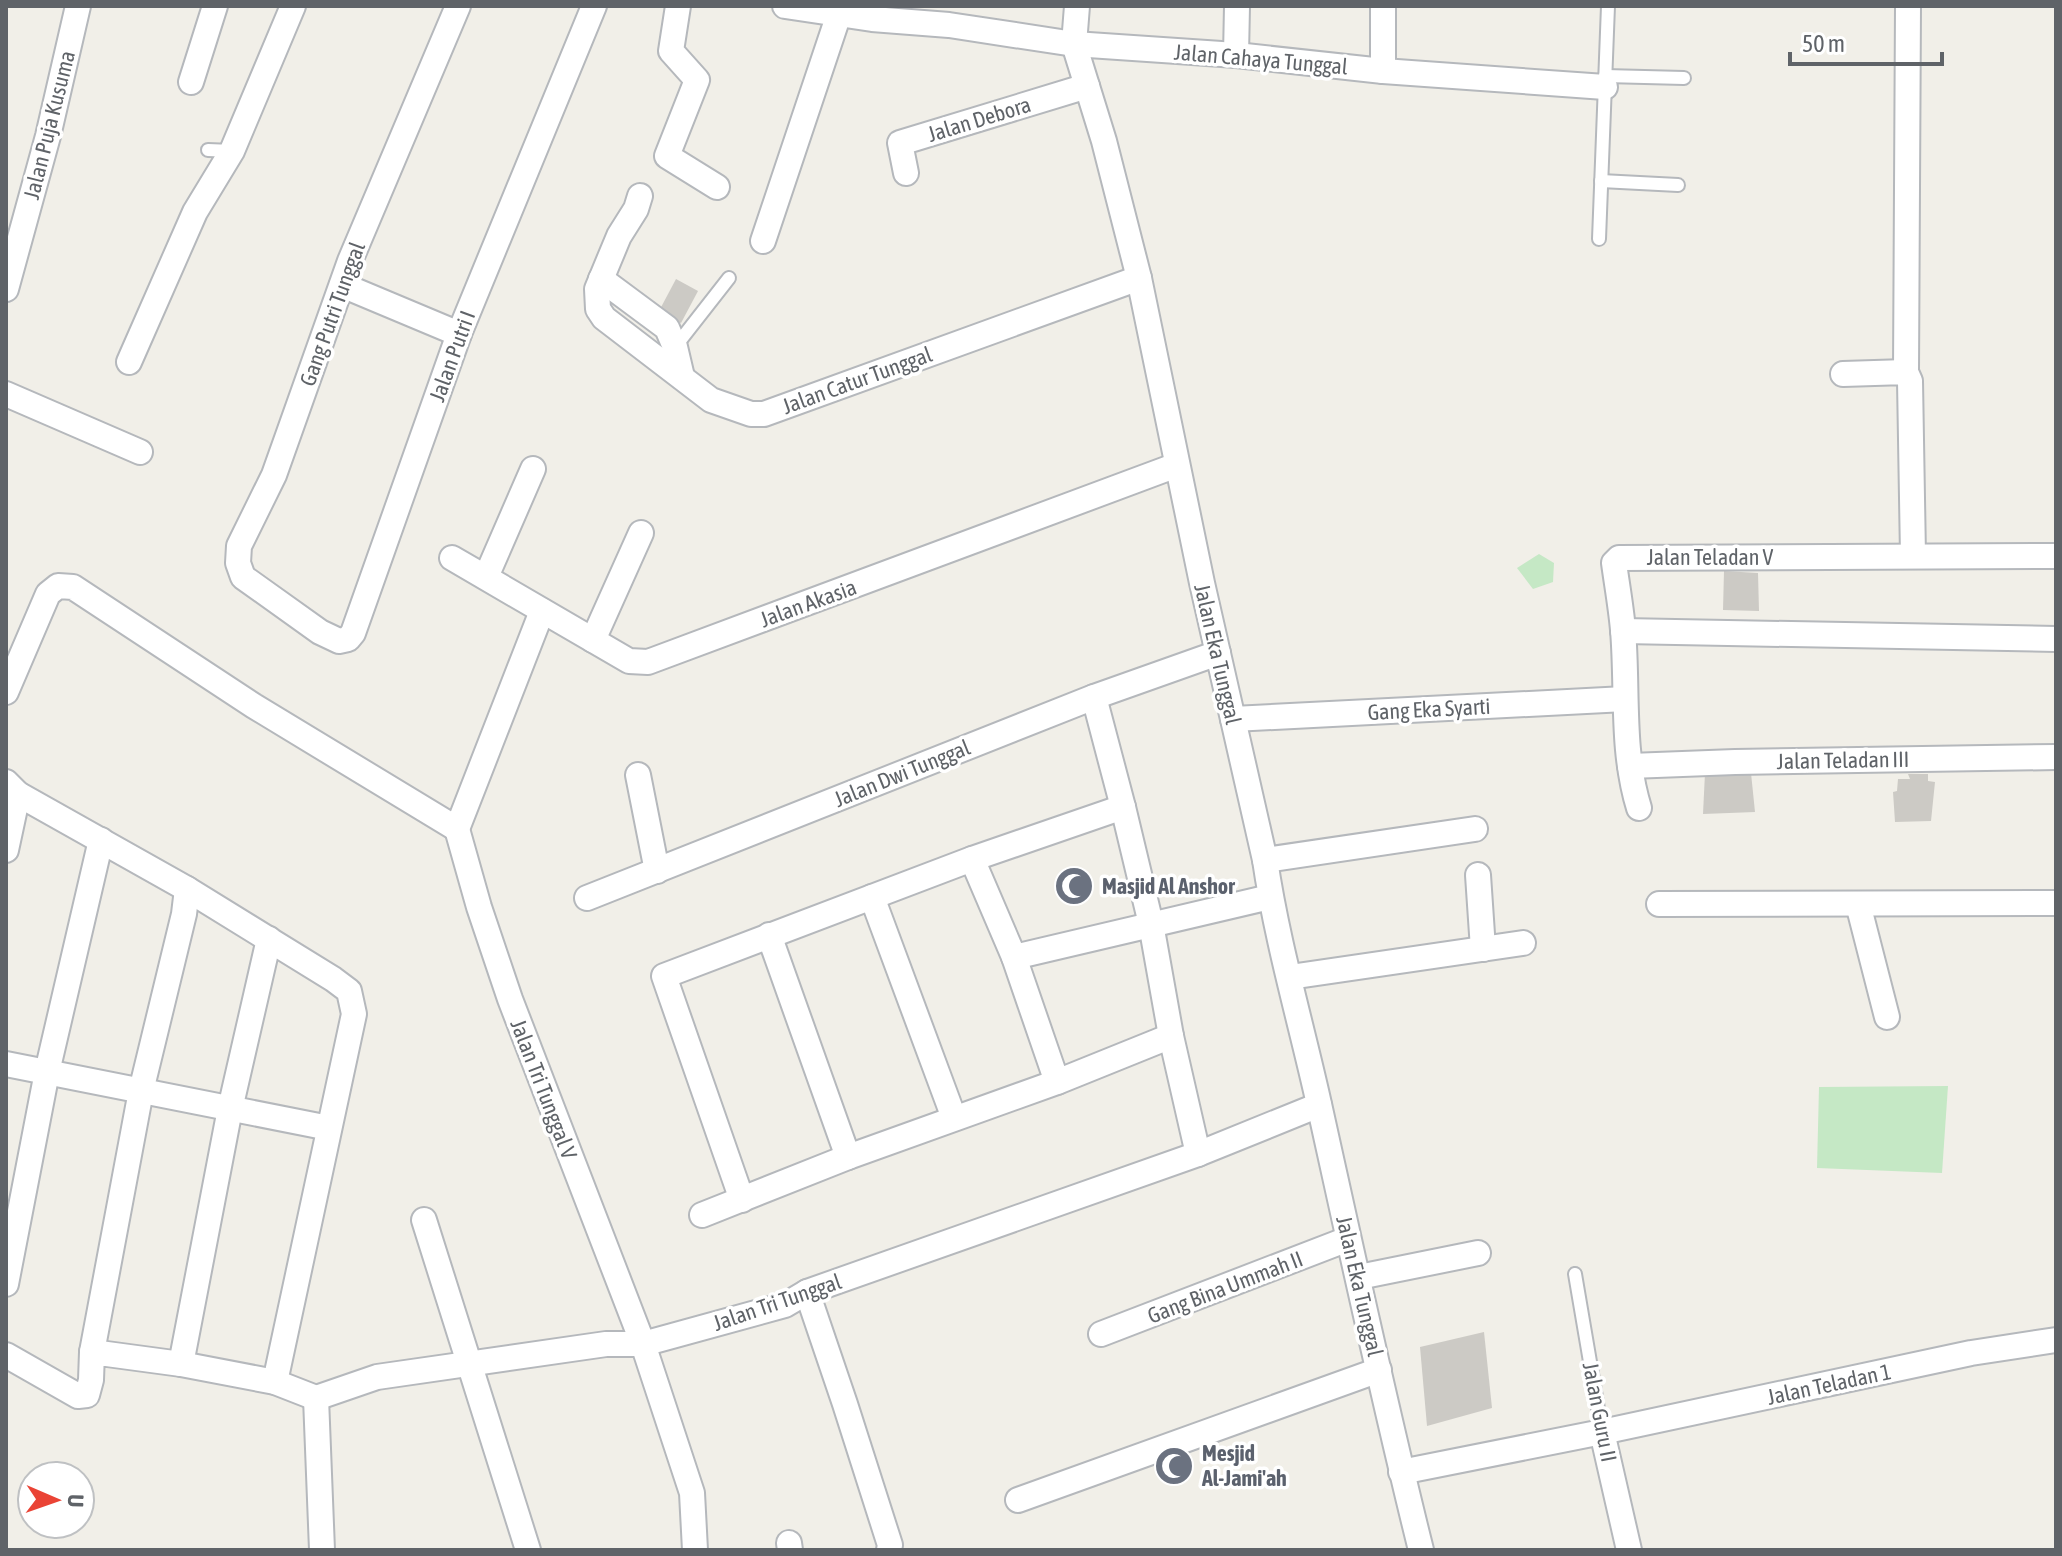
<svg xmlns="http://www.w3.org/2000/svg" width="2062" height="1556" viewBox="0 0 2062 1556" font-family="'Asap Condensed',sans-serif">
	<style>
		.green { fill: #c5e8c5 }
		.building { fill: #cccac5 }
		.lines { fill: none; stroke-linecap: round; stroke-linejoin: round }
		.lane-casing { stroke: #b5b8bc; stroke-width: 16 }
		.street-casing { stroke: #b5b8bc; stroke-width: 28 }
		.lane { stroke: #fff; stroke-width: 12 }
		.street { stroke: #fff; stroke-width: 24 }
		.labels { text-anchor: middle; stroke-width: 7; stroke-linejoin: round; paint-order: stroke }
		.street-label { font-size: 22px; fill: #5f6368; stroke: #fff }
		.worship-label { font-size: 22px; font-weight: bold; fill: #5b616d; stroke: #fff; text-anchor: start }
	</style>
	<rect width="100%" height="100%" fill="#f1efe8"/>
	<g class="green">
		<path d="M1539 554 1554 563 1553 582 1533 589 1517 568Z"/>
		<path d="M1948 1086 1942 1173 1817 1168 1819 1087Z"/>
	</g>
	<g class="building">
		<path d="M676 279 698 291 681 323 659 311Z"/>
		<path d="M1724 571 1758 573 1759 611 1723 610Z"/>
		<path d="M1705 773H1751L1755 812 1703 814Z"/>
		<path d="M1908 774H1928V781L1935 782 1931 821 1895 822 1893 792 1897 791 1898 779H1910Z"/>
		<path d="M1484 1332 1492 1408 1427 1426 1420 1347Z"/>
	</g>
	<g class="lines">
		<defs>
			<g id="lane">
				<path d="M1605 76 1684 78"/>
				<path d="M208 150 232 151"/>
				<path d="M1601 181 1678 185"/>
				<path d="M1599 239 1608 6"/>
				<path d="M675 347 729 278"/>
				<path d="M1575 1274 1602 1432"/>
			</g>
			<g id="street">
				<path d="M458 6 350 261 274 475 239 546 238 563 243 577 320 632 339 641 348 639 353 633 459 334 594 6"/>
				<path d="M678 6 671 51 697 80 667 156 717 187"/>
				<path d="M785 6 872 19 949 25 1074 44 1236 55 1383 71 1605 87"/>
				<path d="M1077 6 1074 44 1104 141 1139 278 1202 583 1265 860C1277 942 1301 1023 1319 1104 1352 1253 1384 1402 1421 1550"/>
				<path d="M1236 55 1237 6"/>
				<path d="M1383 71V6"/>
				<path d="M191 82 215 6"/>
				<path d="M906 173 900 143 1087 86"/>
				<path d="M640 196 636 209 619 236 597 289 598 309 604 318 711 400 751 414H764L1139 278"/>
				<path d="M763 241 839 14"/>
				<path d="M601 279 667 328 675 347 682 377"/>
				<path d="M342 285 459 334"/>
				<path d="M6 289 48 136 78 6"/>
				<path d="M129 362 195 212 232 151 293 6"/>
				<path d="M1906 372 1908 6"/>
				<path d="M1843 374 1906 372 1910 381 1913 556"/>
				<path d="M6 394 140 452"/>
				<path d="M452 558 629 661 648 662 1177 465"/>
				<path d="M486 577 533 469"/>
				<path d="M1623 631 2056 639"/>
				<path d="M593 640 641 533"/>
				<path d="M6 692 48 594 58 586 73 587 254 706 457 829 542 611"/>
				<path d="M1094 697 1123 807 1151 924 1171 1036 1198 1154"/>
				<path d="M1233 719 1625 699"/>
				<path d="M1630 766 1735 762 2056 757"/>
				<path d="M638 775 657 871"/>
				<path d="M6 782 18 794 187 889 333 979 349 991 354 1014 275 1382"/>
				<path d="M1639 808C1621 750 1628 689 1623 630 1621 607 1617 585 1614 563L1619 558 2056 556"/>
				<path d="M457 829 479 907 510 999 643 1344 692 1493 695 1550"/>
				<path d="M6 850 18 794"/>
				<path d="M972 859 1014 957 1057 1082"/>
				<path d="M1265 860 1475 829"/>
				<path d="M1478 875 1483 949"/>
				<path d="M872 897 954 1118"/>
				<path d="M587 898 1094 697 1218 653"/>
				<path d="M1659 904 2056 903"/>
				<path d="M1858 904 1887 1017"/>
				<path d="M769 935 848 1157"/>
				<path d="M1014 957 1270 897"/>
				<path d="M1290 977 1523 943"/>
				<path d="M6 1064 329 1128"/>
				<path d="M742 1200 664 976 972 859 1123 807"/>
				<path d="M702 1215 848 1157 1057 1082 1171 1036"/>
				<path d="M424 1220 528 1550"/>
				<path d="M1359 1277 1478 1253"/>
				<path d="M6 1284 47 1072 101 840"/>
				<path d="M807 1292 845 1404 890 1545 889 1550"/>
				<path d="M1101 1334 1348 1239"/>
				<path d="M92 1352 141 1091 184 914 187 889"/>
				<path d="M6 1355 78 1396 87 1395 91 1380 92 1352 181 1364 275 1382 316 1398"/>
				<path d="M181 1364 230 1109 269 939"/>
				<path d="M316 1398 377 1377 606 1344H643L785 1305 807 1292 1198 1154 1319 1105"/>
				<path d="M316 1398 322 1550"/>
				<path d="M1602 1432 1629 1550"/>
				<path d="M1401 1472 1602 1432 1971 1353 2056 1340"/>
				<path d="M1018 1500 1379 1370"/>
				<path d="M789 1543 790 1550"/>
			</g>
		</defs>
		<use href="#lane" class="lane-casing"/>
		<use href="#street" class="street-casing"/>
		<use href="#lane" class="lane"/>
		<use href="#street" class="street"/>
	</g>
	<defs>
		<symbol id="mosque-disc" viewBox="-11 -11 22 22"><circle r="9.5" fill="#6b7280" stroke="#fff"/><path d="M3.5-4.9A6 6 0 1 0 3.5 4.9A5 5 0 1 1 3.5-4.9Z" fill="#fff"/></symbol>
	</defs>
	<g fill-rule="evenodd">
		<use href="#mosque-disc" x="1052" y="864" width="44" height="44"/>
		<use href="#mosque-disc" x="1152" y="1444" width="44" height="44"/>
	</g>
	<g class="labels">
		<g class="street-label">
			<text transform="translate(1261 59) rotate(5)" y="8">Jalan Cahaya Tunggal</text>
			<text transform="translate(979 119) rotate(-17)" y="8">Jalan Debora</text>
			<text transform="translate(49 125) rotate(-76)" y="8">Jalan Puja Kusuma</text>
			<text transform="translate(332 314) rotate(-70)" y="8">Gang Putri Tunggal</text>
			<text transform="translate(452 356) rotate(-70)" y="8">Jalan Putri I</text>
			<text transform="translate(857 380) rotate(-20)" y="8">Jalan Catur Tunggal</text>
			<text x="1710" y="565">Jalan Teladan V</text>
			<text transform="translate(808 603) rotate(-20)" y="8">Jalan Akasia</text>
			<text transform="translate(1218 654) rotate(77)" y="8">Jalan Eka Tunggal</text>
			<text transform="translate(1429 709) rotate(-3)" y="8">Gang Eka Syarti</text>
			<text transform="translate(1843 760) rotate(-1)" y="8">Jalan Teladan III</text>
			<text transform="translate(902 773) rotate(-22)" y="8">Jalan Dwi Tunggal</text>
			<text transform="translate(544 1089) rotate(69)" y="8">Jalan Tri Tunggal V</text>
			<text transform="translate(1360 1286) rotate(77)" y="8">Jalan Eka Tunggal</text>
			<text transform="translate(1225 1287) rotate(-21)" y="8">Gang Bina Ummah II</text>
			<text transform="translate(777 1302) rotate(-19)" y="8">Jalan Tri Tunggal</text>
			<text transform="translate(1829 1384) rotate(-12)" y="8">Jalan Teladan 1</text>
			<text transform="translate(1600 1412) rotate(79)" y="8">Jalan Guru II</text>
		</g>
		<g class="worship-label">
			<text x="1102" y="894">Masjid Al Anshor</text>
			<text x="1202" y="1461">Mesjid<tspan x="1202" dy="25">Al-Jami'ah</tspan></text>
		</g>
	</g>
	<rect width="2062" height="1556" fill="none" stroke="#5f6368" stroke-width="16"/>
	<g transform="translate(56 1500) rotate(92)"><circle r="38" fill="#ffffff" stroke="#bfc1c3" stroke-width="2"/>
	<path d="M0-6L14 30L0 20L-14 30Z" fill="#ea4335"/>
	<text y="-12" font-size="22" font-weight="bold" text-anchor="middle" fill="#5f6368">U</text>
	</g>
	<path d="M1790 52v12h152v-12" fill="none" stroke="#5f6368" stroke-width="4"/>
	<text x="1802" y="52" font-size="24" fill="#5f6368" stroke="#ffffff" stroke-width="6" paint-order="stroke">50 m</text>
</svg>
